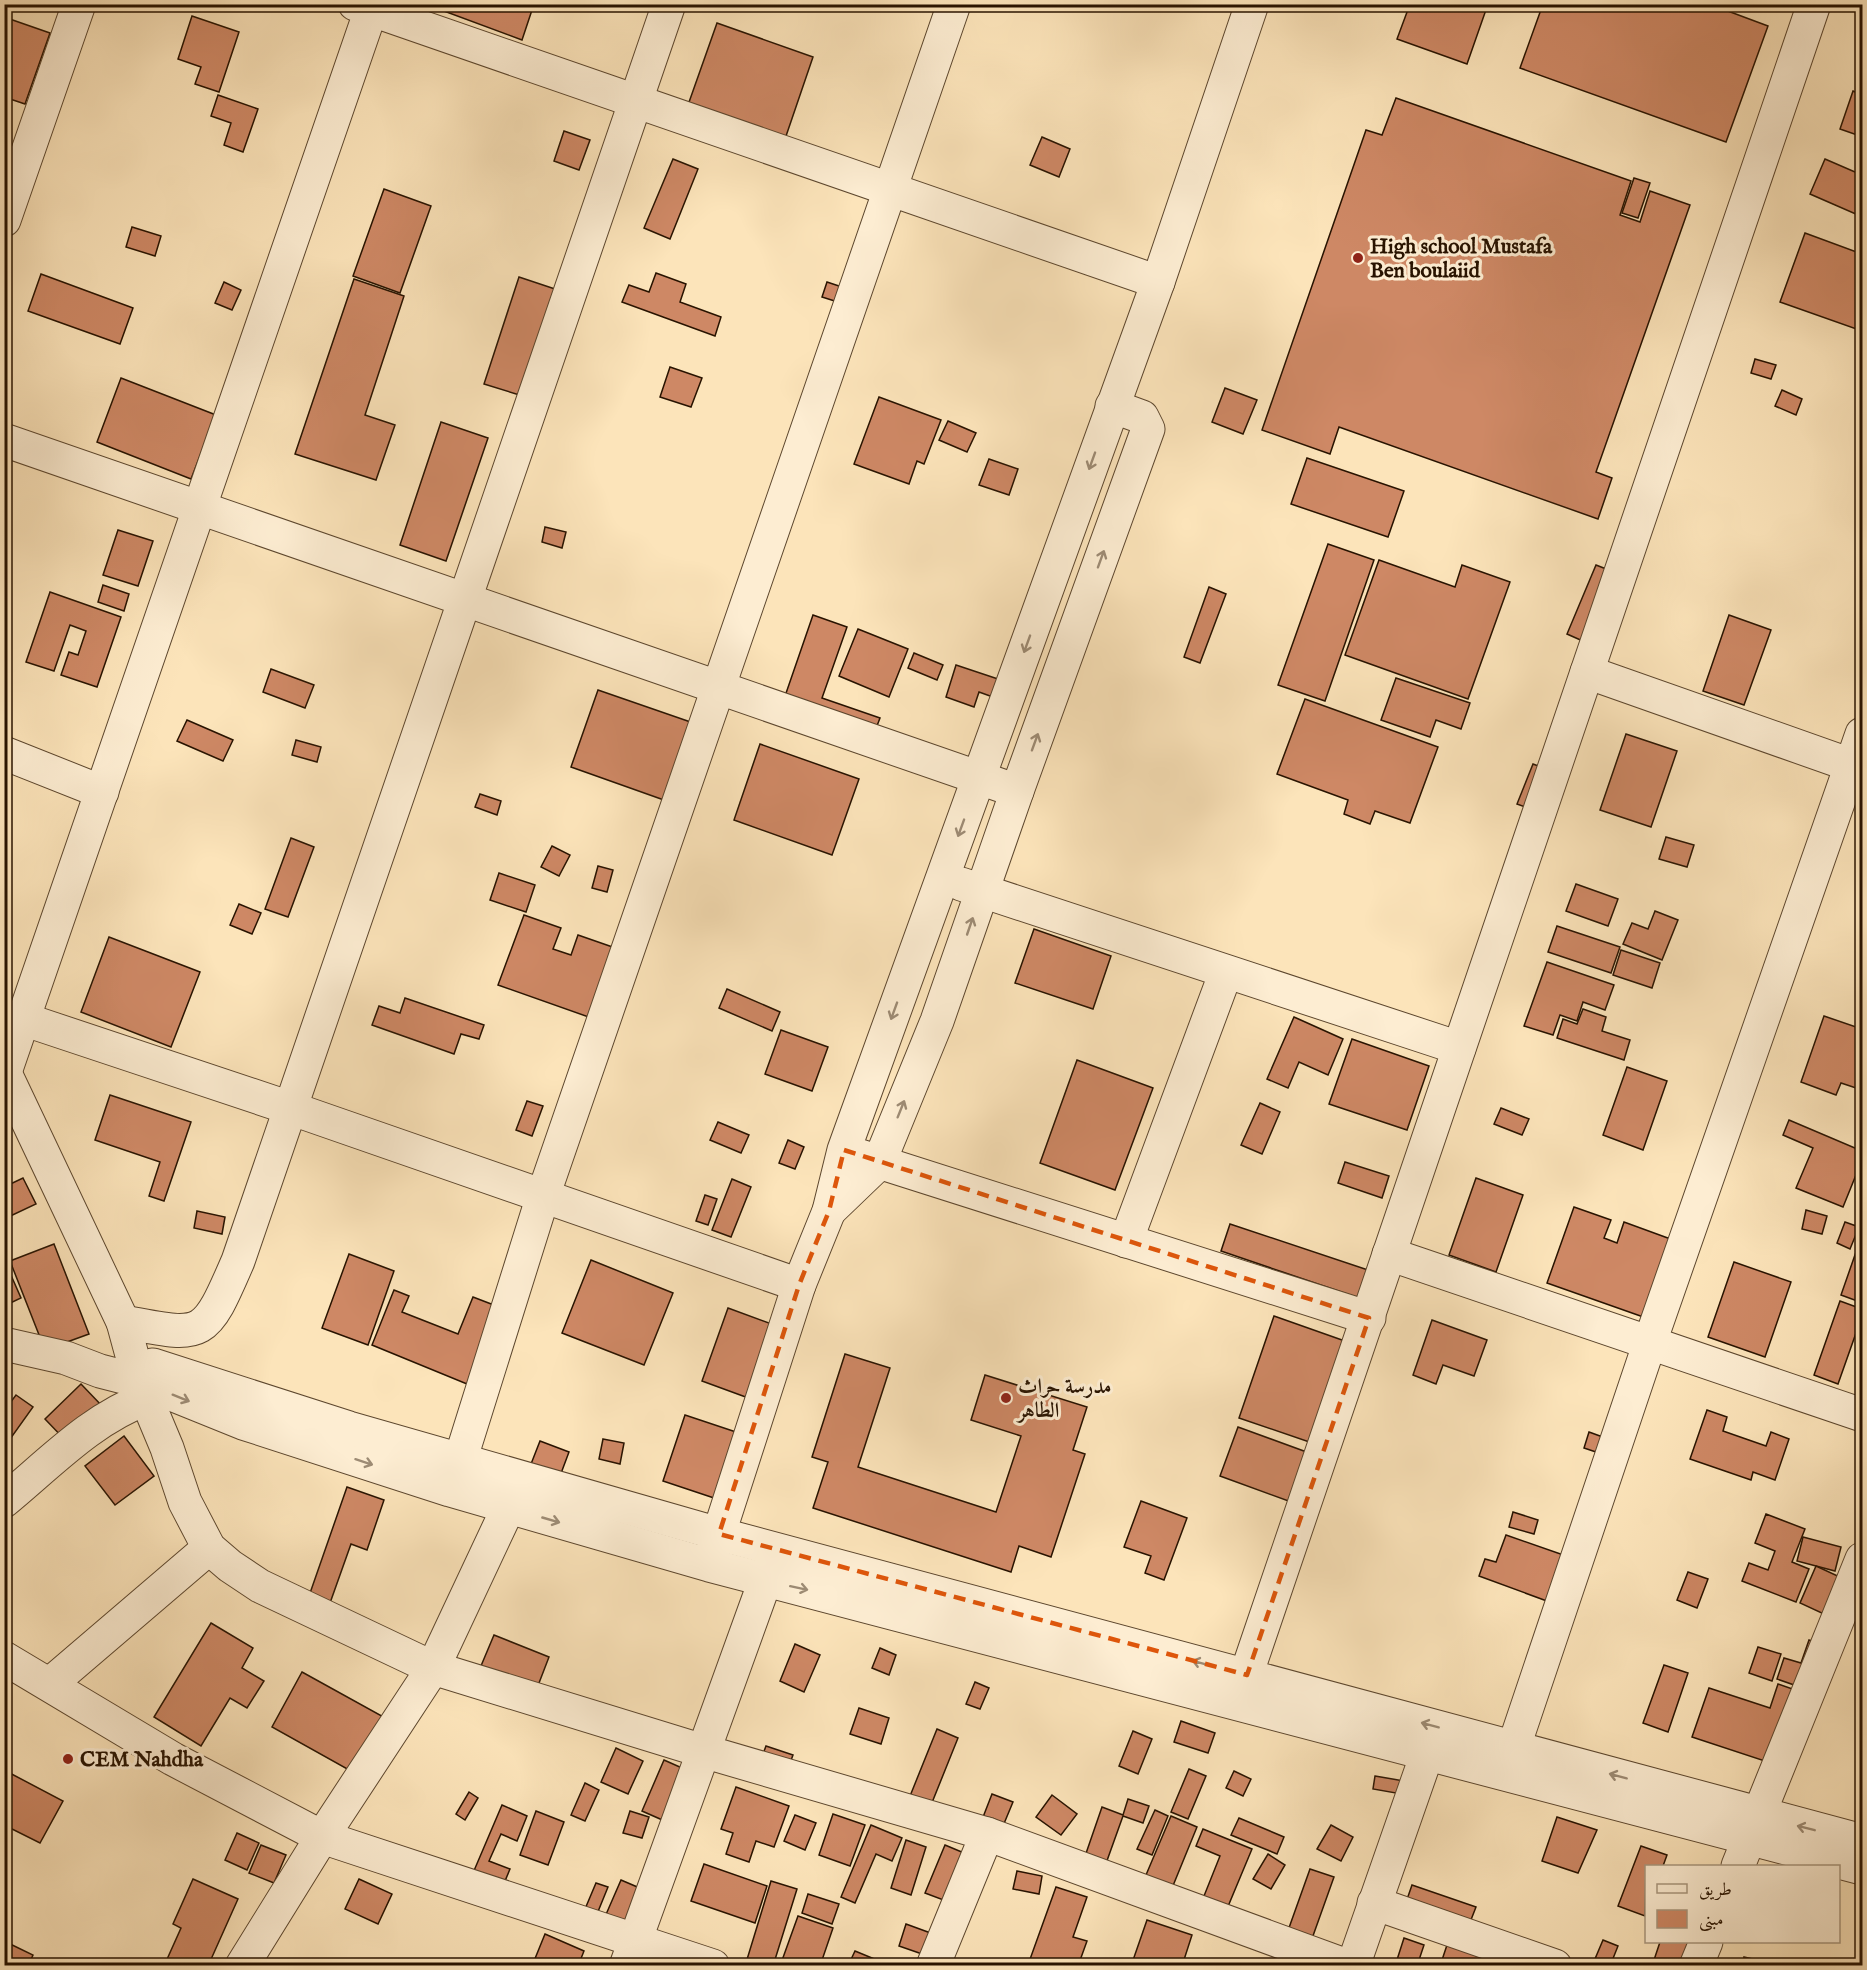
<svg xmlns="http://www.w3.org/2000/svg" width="1867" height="1970" viewBox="0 0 1867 1970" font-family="'IM FELL English',Amiri,serif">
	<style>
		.building { fill: #ce8865; stroke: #281300; stroke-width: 1.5 }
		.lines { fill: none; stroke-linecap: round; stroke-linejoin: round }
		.minor-casing { stroke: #5d472e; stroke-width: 35 }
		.minor { stroke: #fdedd2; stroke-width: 33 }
		.oneway { stroke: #9d8b74 }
		.marked { fill: none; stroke: #de560b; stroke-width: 4.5; stroke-dasharray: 12 8; stroke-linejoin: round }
		.poi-dot { fill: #8f2418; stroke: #fdedd2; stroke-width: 2 }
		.labels { text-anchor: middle; stroke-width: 6; stroke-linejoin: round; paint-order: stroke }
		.poi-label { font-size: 21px; font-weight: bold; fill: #281300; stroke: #fdedd2; text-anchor: start }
	</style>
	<rect width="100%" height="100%" fill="#fce4ba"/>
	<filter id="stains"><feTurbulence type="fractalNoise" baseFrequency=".00333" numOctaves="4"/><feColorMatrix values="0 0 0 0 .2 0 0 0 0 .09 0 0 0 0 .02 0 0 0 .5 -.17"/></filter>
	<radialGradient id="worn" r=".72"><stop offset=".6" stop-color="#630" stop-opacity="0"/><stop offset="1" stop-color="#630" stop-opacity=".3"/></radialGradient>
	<g class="building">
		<path d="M425 4H534L522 40Z"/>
		<path d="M1410 4H1488L1467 64 1397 39Z"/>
		<path d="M1543 4H1709L1768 26 1726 142 1520 68Z"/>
		<path d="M192 16 239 32 219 92 195 84 201 67 178 59Z"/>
		<path d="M4 17 50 33 25 104 4 97Z"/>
		<path d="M717 23 813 57 785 139 688 105Z"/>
		<path d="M1853 91 1862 95 1860 136 1840 129Z"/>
		<path d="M218 95 258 109 243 152 224 145 231 123 211 116Z"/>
		<path d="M1396 98 1631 181 1620 215 1640 222 1650 191 1690 205 1596 472 1612 478 1598 519 1339 427 1330 454 1262 430 1366 130 1382 135Z"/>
		<path d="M564 131 590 140 579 170 554 161Z"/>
		<path d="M1042 137 1070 149 1059 177 1030 165Z"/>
		<path d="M673 159 698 169 670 239 644 228Z"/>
		<path d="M1825 159 1862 175V205L1858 215 1810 194Z"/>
		<path d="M1634 178 1650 183 1638 218 1622 213Z"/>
		<path d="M384 189 431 206 400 293 353 276Z"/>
		<path d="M132 227 161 236 155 256 126 247Z"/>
		<path d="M1805 233 1862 254V331L1780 302Z"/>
		<path d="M656 273 686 284 680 302 721 317 715 336 622 302 629 285 649 292Z"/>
		<path d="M41 274 133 308 120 344 28 311Z"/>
		<path d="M519 277 561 291 526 397 484 384Z"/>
		<path d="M354 279 404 296 365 415 395 425 376 480 295 454Z"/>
		<path d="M224 282 241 290 232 310 215 303Z"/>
		<path d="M827 282 845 288 841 303 822 297Z"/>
		<path d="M1755 359 1776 365 1771 379 1751 373Z"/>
		<path d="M670 367 702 378 691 407 660 397Z"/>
		<path d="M121 378 216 415 191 479 97 442Z"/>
		<path d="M1225 388 1257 400 1243 434 1212 422Z"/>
		<path d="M1782 390 1802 399 1796 415 1775 406Z"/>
		<path d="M879 397 941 420 924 464 917 461 909 484 854 464Z"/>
		<path d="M948 421 976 433 967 452 939 440Z"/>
		<path d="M441 422 488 438 446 561 400 545Z"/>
		<path d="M1307 458 1404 491 1388 537 1291 504Z"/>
		<path d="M989 459 1018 469 1009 495 979 485Z"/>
		<path d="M545 527 566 532 562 548 542 542Z"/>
		<path d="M118 530 153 541 138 586 103 575Z"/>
		<path d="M1328 544 1374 560 1325 701 1278 685Z"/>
		<path d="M1379 560 1455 587 1462 565 1510 582 1468 699 1345 655Z"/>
		<path d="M1596 565 1624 576 1594 646 1567 634Z"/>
		<path d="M103 585 129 594 124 611 98 602Z"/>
		<path d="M1209 587 1226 594 1200 663 1184 657Z"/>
		<path d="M50 592 121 617 97 687 61 675 69 652 78 655 86 631 70 625 54 671 26 662Z"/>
		<path d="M813 615 847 627 822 698 880 718 875 731 784 699Z"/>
		<path d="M1729 615 1771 630 1744 705 1703 691Z"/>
		<path d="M858 629 908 649 889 697 839 676Z"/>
		<path d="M914 653 943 665 937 680 908 668Z"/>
		<path d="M956 665 1010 683 1004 701 979 692 974 707 946 697Z"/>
		<path d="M271 669 314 685 305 708 263 692Z"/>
		<path d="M1396 678 1470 703 1461 729 1436 720 1430 737 1381 720Z"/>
		<path d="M598 690 705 727 678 805 571 767Z"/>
		<path d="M1305 699 1438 747 1410 823 1375 811 1370 824 1344 814 1348 800 1277 774Z"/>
		<path d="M187 720 233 740 223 761 177 741Z"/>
		<path d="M1626 734 1677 751 1651 827 1600 810Z"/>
		<path d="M296 740 321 747 317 762 292 755Z"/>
		<path d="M760 744 859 779 832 855 734 820Z"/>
		<path d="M1533 764 1554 772 1539 812 1517 804Z"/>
		<path d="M480 794 501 801 497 815 475 807Z"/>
		<path d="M1666 837 1694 845 1687 867 1659 859Z"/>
		<path d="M291 838 314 847 288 917 265 909Z"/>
		<path d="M552 846 570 855 559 876 541 867Z"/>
		<path d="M598 866 613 870 607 892 592 888Z"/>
		<path d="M499 873 535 885 526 912 490 900Z"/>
		<path d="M1576 884 1618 899 1608 926 1566 911Z"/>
		<path d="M239 904 261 913 252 934 230 925Z"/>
		<path d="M1655 911 1678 920 1662 960 1623 944 1632 923 1648 929Z"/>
		<path d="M524 915 561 928 553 949 571 955 578 935 624 951 600 1021 498 985Z"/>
		<path d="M1557 926 1620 947 1611 973 1548 952Z"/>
		<path d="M1034 929 1111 956 1093 1009 1015 983Z"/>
		<path d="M109 937 200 972 171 1047 81 1012Z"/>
		<path d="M1621 950 1660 963 1652 988 1613 975Z"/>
		<path d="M1547 962 1614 985 1605 1010 1583 1002 1577 1021 1560 1015 1553 1035 1524 1026Z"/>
		<path d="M727 989 780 1012 772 1031 719 1008Z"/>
		<path d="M405 998 484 1025 479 1039 461 1034 454 1054 372 1025 379 1006 400 1013Z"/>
		<path d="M1583 1009 1606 1017 1602 1031 1630 1040 1624 1060 1557 1038 1563 1019 1577 1024Z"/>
		<path d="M1824 1016 1862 1029V1090L1841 1083 1836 1095 1801 1082Z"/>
		<path d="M1294 1017 1343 1039 1328 1075 1299 1062 1288 1088 1267 1079Z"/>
		<path d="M781 1030 828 1047 812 1091 765 1074Z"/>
		<path d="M1352 1039 1429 1066 1407 1130 1329 1104Z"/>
		<path d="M1077 1060 1153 1088 1115 1190 1040 1163Z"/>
		<path d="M1627 1067 1667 1081 1643 1150 1603 1135Z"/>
		<path d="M110 1095 191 1122 164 1201 149 1196 160 1162 95 1140Z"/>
		<path d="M527 1101 543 1106 532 1136 516 1130Z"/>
		<path d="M1260 1103 1280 1112 1262 1154 1241 1145Z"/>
		<path d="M1501 1108 1529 1119 1522 1135 1494 1124Z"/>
		<path d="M1789 1120 1862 1151V1160L1843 1207 1796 1188 1813 1148 1783 1135Z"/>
		<path d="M718 1122 749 1135 741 1153 710 1140Z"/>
		<path d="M788 1140 804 1147 795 1169 779 1163Z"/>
		<path d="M1345 1162 1389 1176 1382 1198 1338 1183Z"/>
		<path d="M23 1178 36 1204 4 1219V1187Z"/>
		<path d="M1476 1178 1523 1195 1496 1272 1449 1255Z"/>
		<path d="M732 1179 751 1187 731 1237 712 1230Z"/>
		<path d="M705 1195 717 1199 708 1225 696 1221Z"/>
		<path d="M1574 1207 1611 1220 1604 1238 1617 1243 1624 1222 1676 1241 1649 1319 1547 1283Z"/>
		<path d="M1806 1210 1827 1216 1822 1234 1802 1229Z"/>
		<path d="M197 1211 225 1217 222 1234 194 1228Z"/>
		<path d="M1845 1222 1859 1227 1850 1249 1837 1243Z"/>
		<path d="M1230 1224 1368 1270 1359 1298 1221 1251Z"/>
		<path d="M54 1244 89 1334 45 1350 10 1261Z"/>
		<path d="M1856 1252 1862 1254V1294L1860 1302 1841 1295Z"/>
		<path d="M349 1254 394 1271 368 1345 322 1328Z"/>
		<path d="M591 1260 673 1293 644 1365 562 1333Z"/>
		<path d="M1734 1262 1791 1282 1765 1357 1708 1337Z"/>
		<path d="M10 1273 21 1298 4 1306V1276Z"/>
		<path d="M394 1290 409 1296 402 1312 458 1334 473 1297 499 1307 467 1384 372 1345Z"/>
		<path d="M1840 1301 1862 1309V1316L1838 1384 1814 1375Z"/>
		<path d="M728 1308 788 1330 762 1403 702 1381Z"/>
		<path d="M1274 1316 1359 1346 1324 1447 1239 1418Z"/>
		<path d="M1432 1320 1487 1340 1474 1376 1443 1365 1436 1384 1413 1375Z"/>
		<path d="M845 1354 890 1368 858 1467 996 1512 1021 1436 971 1420 985 1375 1087 1407 1073 1450 1085 1454 1051 1557 1019 1546 1011 1572 813 1508 828 1462 812 1457Z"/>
		<path d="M81 1384 103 1407 67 1442 45 1419Z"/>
		<path d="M16 1395 33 1407 8 1442 4 1439V1411Z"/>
		<path d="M1707 1410 1727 1417 1723 1431 1766 1446 1771 1432 1789 1439 1775 1480 1753 1472 1751 1480 1690 1459Z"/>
		<path d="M685 1415 757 1439 735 1505 663 1481Z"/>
		<path d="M1238 1427 1323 1458 1305 1507 1220 1476Z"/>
		<path d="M1589 1432 1611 1440 1605 1455 1584 1448Z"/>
		<path d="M124 1436 154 1476 115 1505 85 1466Z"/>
		<path d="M603 1439 624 1443 620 1464 599 1459Z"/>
		<path d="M540 1441 569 1452 560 1476 531 1464Z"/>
		<path d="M347 1487 384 1500 367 1550 351 1544 330 1603 309 1596Z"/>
		<path d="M1141 1501 1187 1518 1164 1580 1145 1573 1151 1556 1124 1547Z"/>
		<path d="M1513 1512 1538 1520 1534 1534 1509 1527Z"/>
		<path d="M1766 1514 1805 1529 1792 1562 1809 1569 1796 1602 1742 1581 1749 1563 1768 1570 1775 1551 1755 1543Z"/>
		<path d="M1506 1535 1572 1558 1555 1604 1479 1576 1485 1559 1496 1562Z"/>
		<path d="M1803 1537 1841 1547 1835 1571 1797 1561Z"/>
		<path d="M1816 1566 1855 1584 1839 1621 1800 1603Z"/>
		<path d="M1688 1572 1708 1579 1697 1608 1677 1600Z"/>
		<path d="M211 1623 253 1648 242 1668 264 1681 247 1708 230 1698 201 1746 154 1717Z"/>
		<path d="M494 1635 549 1657 534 1696 478 1673Z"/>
		<path d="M1809 1640 1835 1649 1820 1694 1777 1679 1784 1658 1801 1663Z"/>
		<path d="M795 1644 820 1655 804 1692 780 1681Z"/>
		<path d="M1758 1647 1781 1654 1772 1681 1749 1673Z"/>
		<path d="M880 1648 896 1655 889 1675 872 1668Z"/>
		<path d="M1664 1665 1688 1673 1668 1732 1643 1723Z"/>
		<path d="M302 1672 389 1720 358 1775 272 1727Z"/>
		<path d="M975 1682 989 1688 980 1709 966 1704Z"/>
		<path d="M1778 1684 1804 1693 1786 1768 1692 1737 1709 1688 1770 1708Z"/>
		<path d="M859 1708 889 1718 881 1744 850 1734Z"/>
		<path d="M1181 1721 1215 1733 1208 1753 1174 1742Z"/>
		<path d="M937 1729 958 1738 927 1815 906 1806Z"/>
		<path d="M1133 1731 1152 1739 1138 1774 1119 1766Z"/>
		<path d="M766 1746 793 1755 787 1771 760 1762Z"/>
		<path d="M616 1748 643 1761 628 1794 601 1782Z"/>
		<path d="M664 1760 709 1780 667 1822 642 1811Z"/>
		<path d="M1189 1769 1206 1776 1188 1819 1171 1812Z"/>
		<path d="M4 1770 63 1801 40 1843 4 1825Z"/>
		<path d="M1234 1771 1251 1779 1243 1796 1226 1788Z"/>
		<path d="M1375 1776 1410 1782 1407 1795 1373 1789Z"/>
		<path d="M585 1783 599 1790 585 1821 571 1815Z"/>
		<path d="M736 1787 789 1806 774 1847 756 1841 749 1862 726 1854 733 1833 721 1829Z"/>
		<path d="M469 1792 478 1798 465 1820 456 1814Z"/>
		<path d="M992 1794 1013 1802 998 1838 978 1830Z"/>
		<path d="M1052 1795 1077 1814 1061 1835 1036 1817Z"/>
		<path d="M1128 1799 1149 1806 1143 1823 1123 1816 1104 1869 1083 1862 1102 1807 1123 1815Z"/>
		<path d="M502 1805 527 1816 517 1841 501 1834 489 1861 510 1869 500 1893 470 1880Z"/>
		<path d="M1155 1810 1168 1816 1152 1855 1137 1849Z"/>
		<path d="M536 1811 564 1822 548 1865 520 1855Z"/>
		<path d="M630 1811 649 1817 642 1838 623 1833Z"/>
		<path d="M833 1814 865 1825 850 1866 819 1855Z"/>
		<path d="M795 1815 816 1823 805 1850 784 1841Z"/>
		<path d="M1171 1816 1197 1827 1170 1893 1143 1882Z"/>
		<path d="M1557 1817 1597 1830 1578 1873 1542 1861Z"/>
		<path d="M1239 1818 1284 1837 1277 1854 1231 1835Z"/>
		<path d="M871 1825 902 1838 892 1861 876 1854 855 1903 841 1897Z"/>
		<path d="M1331 1825 1353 1837 1341 1861 1317 1849Z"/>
		<path d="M1203 1829 1252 1849 1224 1916 1200 1906 1220 1856 1196 1846Z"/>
		<path d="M237 1833 259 1843 247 1870 225 1860Z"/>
		<path d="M906 1840 926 1847 911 1895 891 1888Z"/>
		<path d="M261 1845 286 1855 274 1883 249 1873Z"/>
		<path d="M945 1845 988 1863 946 1901 925 1893Z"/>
		<path d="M1641 1846 1667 1855 1663 1866H1646L1645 1916 1618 1906Z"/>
		<path d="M1268 1854 1285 1865 1271 1889 1253 1879Z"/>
		<path d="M704 1864 767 1886 755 1923 691 1901Z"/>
		<path d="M1310 1869 1334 1877 1309 1947 1285 1939Z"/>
		<path d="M1017 1871 1042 1876 1039 1894 1013 1889Z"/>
		<path d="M193 1879 238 1899 208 1966H164L181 1928 173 1924Z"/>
		<path d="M359 1879 392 1894 378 1924 345 1909Z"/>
		<path d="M621 1880 642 1889 625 1928 604 1919Z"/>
		<path d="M771 1881 797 1889 773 1966H745Z"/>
		<path d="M596 1883 608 1887 597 1914 585 1909Z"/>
		<path d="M1412 1885 1476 1907 1467 1930 1404 1908Z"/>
		<path d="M1056 1887 1087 1897 1073 1937 1087 1941 1078 1966H1039L1029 1962Z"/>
		<path d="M808 1894 839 1904 832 1924 802 1913Z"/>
		<path d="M798 1916 833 1928 820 1966H780Z"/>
		<path d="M1147 1920 1192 1935 1182 1966H1131Z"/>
		<path d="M906 1924 958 1943 951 1964 899 1946Z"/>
		<path d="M545 1934 584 1951 578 1966H532Z"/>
		<path d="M1404 1938 1424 1945 1417 1966H1395Z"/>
		<path d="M1603 1940 1618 1946 1610 1966H1592Z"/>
		<path d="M4 1941 33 1955 28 1966H4Z"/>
		<path d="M1660 1942H1711L1702 1966H1652Z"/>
		<path d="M1447 1945 1483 1958 1480 1966H1440Z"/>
		<path d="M855 1951 889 1965V1966H848Z"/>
		<path d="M1744 1957 1783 1966H1742Z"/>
	</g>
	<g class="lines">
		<defs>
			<g id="minor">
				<path d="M355 4 1158 282"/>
				<path d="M4 220 79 4"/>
				<path d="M4 440 1017 791"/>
				<path d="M1587 672 1862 769"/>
				<path d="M4 753 102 792"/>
				<path d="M961 884 1459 1048"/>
				<path d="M23 1019 290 1108 799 1285"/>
				<path d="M4 1071 123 1322 139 1381 167 1448 185 1502 209 1548 230 1566 260 1586 433 1668 703 1751 987 1834 1347 1966"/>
				<path d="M5 1072 373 4"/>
				<path d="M860 1156 1369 1318"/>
				<path d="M829 1211 879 1163 937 1021 1017 791 1148 429 1142 417 1112 406"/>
				<path d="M1126 1241 1226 972"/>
				<path d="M1389 1254 1862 1415"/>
				<path d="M123 1322C204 1337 204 1340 238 1261L669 4"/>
				<path d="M4 1344 66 1358 100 1371 139 1381 243 1423 450 1490 709 1565 1862 1868"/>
				<path d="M153 1365 349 1428 719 1534 1862 1841"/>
				<path d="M454 1480 543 1196 954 4"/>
				<path d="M4 1501C48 1465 92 1418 146 1399"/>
				<path d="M712 1555 799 1285 829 1211 844 1150 1158 282 1252 4"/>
				<path d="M4 1658 173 1759 322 1837 713 1966"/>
				<path d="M50 1684 209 1548"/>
				<path d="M1239 1696 1814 4"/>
				<path d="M1507 1767 1650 1342 1862 734"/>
				<path d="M1738 1866 1862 1559"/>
				<path d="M1374 1903 1555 1966"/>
				<path d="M242 1966 322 1837 433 1668 517 1489"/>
				<path d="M626 1966 773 1559"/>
				<path d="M933 1966 987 1834"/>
				<path d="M1353 1966 1427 1754"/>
				<path d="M1696 1966 1706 1942"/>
			</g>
		</defs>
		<use href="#minor" class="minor-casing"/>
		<use href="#minor" class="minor"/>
	</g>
	<defs><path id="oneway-shaft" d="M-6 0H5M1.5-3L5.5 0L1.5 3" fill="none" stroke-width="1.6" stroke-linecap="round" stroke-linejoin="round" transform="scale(1.5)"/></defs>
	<g class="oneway">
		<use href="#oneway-shaft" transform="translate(1092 461) rotate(110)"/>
		<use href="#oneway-shaft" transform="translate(1101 559) rotate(-70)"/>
		<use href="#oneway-shaft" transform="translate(1027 644) rotate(110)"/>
		<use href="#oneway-shaft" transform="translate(1035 742) rotate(-70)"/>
		<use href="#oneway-shaft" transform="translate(961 828) rotate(110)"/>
		<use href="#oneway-shaft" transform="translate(970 926) rotate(-71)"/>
		<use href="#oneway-shaft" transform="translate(894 1011) rotate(110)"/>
		<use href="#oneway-shaft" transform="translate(901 1109) rotate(-68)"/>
		<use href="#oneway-shaft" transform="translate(181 1398) rotate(22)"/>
		<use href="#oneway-shaft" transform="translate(364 1462) rotate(18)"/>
		<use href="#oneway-shaft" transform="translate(551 1520) rotate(16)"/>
		<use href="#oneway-shaft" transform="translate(799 1588) rotate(12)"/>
		<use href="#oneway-shaft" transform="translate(1201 1663) rotate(-165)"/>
		<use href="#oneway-shaft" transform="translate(1430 1725) rotate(-165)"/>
		<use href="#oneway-shaft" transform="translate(1618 1776) rotate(-165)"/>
		<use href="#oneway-shaft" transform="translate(1806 1828) rotate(-166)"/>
	</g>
	<path class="marked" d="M844 1150 1369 1318 1247 1675 719 1534 799 1285 829 1211Z"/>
	<g class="poi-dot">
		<circle cx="1358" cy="258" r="6"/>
		<circle cx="1006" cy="1398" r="6"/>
		<circle cx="68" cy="1759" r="6"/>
	</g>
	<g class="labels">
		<g class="poi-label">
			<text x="1370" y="253">High school Mustafa<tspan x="1370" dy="24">Ben boulaiid</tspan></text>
			<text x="1018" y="1393">مدرسة حراث<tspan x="1018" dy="24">الطاهر</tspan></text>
			<text x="80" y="1766">CEM Nahdha</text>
		</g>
	</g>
	<rect width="1867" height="1970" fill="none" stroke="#fce4ba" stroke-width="24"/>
	<rect x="6" y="6" width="1855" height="1958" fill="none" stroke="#281300" stroke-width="3"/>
	<rect x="12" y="12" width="1843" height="1946" fill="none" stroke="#281300" stroke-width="1.5"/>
	<rect x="1645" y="1865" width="195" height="78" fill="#fdedd2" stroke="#a8967e" stroke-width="1.5"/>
	<rect x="1657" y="1884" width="30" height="9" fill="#fdedd2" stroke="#a8967e" stroke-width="1.5"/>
	<text x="1699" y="1895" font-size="18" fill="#281300">طريق</text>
	<rect x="1657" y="1910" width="30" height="18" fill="#ce8865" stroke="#a8967e" stroke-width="1.5"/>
	<text x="1699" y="1925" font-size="18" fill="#281300">مبنى</text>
	<rect width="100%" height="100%" filter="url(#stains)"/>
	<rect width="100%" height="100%" fill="url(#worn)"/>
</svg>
